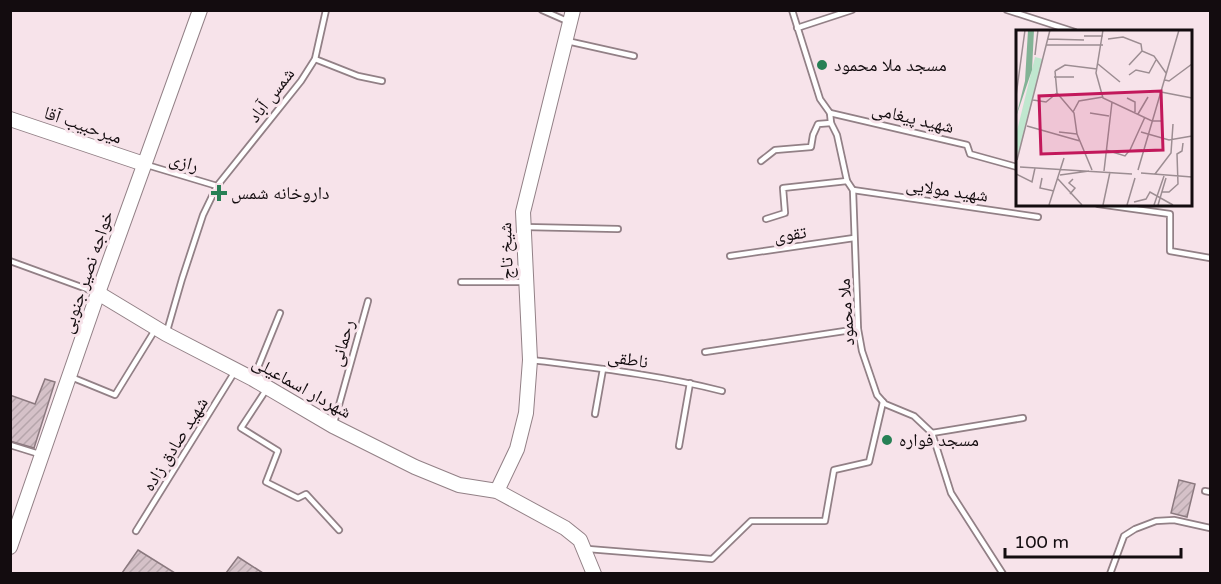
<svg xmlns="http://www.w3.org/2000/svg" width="1221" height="584" viewBox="0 0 1221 584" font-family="'Varela Round','Noto Naskh Arabic',sans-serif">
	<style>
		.building { fill: url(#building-hatch); stroke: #8b797f; stroke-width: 1.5 }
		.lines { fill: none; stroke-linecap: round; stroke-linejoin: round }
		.lane-casing { stroke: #928086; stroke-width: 8 }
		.secondary-casing { stroke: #928086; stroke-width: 16 }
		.lane { stroke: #fff; stroke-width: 4.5 }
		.secondary { stroke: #fff; stroke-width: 14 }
		.poi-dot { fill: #278055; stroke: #f7e3ea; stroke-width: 2 }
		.labels { text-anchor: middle; stroke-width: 6; stroke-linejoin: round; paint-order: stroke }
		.poi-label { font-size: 18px; fill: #130c0f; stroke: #f7e3ea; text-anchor: start }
		.street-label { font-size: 18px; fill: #130c0f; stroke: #f7e3ea }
		.inset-road { fill: none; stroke: #9c8d92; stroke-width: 1.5 }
		.view { fill: #c2185b; fill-opacity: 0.15; stroke: #c2185b; stroke-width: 3 }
		.inset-edge { fill: none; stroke: #130c0f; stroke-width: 3 }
	</style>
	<defs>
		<pattern id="building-hatch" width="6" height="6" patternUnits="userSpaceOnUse" patternTransform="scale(1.5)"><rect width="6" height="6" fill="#d5c1c8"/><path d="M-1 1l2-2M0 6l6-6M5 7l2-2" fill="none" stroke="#b6a5ab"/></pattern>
	</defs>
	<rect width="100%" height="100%" fill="#f7e3ea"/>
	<g class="building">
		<path d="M45 379 55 382 34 448 10 441V395L35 404Z"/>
		<path d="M1179 480 1195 484 1187 517 1171 513Z"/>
		<path d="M138 550 175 573H122Z"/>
		<path d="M238 557 263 573H226Z"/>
	</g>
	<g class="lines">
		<defs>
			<g id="lane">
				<path d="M542 10 567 21"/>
				<path d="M792 10 820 99 830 113 831 123 837 135 847 181 853 190 858 329 862 351 877 395 885 404 914 416 932 433 951 493 1003 574"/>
				<path d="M1007 10 1075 32"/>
				<path d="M797 28 852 10"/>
				<path d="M567 41 634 56"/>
				<path d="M315 59 358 76 382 81"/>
				<path d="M830 113 967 145 970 154 1017 167"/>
				<path d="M761 161 775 150 811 147 813 135 818 124 831 123"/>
				<path d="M147 165 217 186"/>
				<path d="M853 190 1038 217"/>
				<path d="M1098 204 1170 214V251L1210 258"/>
				<path d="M766 219 785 213 783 188 847 181"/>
				<path d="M525 227 618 229"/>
				<path d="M730 256 854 238"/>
				<path d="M10 261 95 292"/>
				<path d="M461 282H525"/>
				<path d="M167 331 182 279 203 215 217 186 301 81 315 59 326 10"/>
				<path d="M705 352 858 329"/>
				<path d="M532 360C596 368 660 375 722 391"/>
				<path d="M71 377 115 395 155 330"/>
				<path d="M254 377 280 313"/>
				<path d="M266 390 241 428 278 451 266 482 298 498 306 494 339 530"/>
				<path d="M595 414 603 369"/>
				<path d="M334 423 368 301"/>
				<path d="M932 433 1023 418"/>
				<path d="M10 445 39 454"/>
				<path d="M679 446 690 383"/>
				<path d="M1205 491 1210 492"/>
				<path d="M136 531 234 373"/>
				<path d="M588 549 712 559 751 521H825L834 470 869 462 883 402"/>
				<path d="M1110 574 1124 536 1135 529 1156 521 1174 520 1210 528"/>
			</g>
			<g id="secondary">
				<path d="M10 119 144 164"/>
				<path d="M98 293 166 334 253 379 333 426 415 467 459 485 497 491 565 528 580 540 594 574"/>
				<path d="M497 491 517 449 526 413 530 360 523 212 573 10"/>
				<path d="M10 547 98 293 200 10"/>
			</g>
		</defs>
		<use href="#lane" class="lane-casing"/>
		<use href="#secondary" class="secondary-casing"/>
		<use href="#lane" class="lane"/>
		<use href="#secondary" class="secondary"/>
	</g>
	<g class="poi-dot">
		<circle cx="822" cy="65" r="6"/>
		<path d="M216 184h6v6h6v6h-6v6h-6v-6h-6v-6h6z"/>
		<circle cx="887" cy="440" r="6"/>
	</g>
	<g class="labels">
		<g class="poi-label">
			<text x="834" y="71">مسجد ملا محمود</text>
			<text x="231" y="199">داروخانه شمس</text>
			<text x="899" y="446">مسجد فواره</text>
		</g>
		<g class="street-label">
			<text transform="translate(271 95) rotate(-52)" y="6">شمس آباد</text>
			<text transform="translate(913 118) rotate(13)" y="6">شهید پیغامی</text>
			<text transform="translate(83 125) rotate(19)" y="6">میرحبیب آقا</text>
			<text transform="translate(184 162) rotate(16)" y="6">رازی</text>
			<text transform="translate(947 190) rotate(8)" y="6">شهید مولایی</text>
			<text transform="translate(790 234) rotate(-8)" y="6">تقوی</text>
			<text transform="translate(506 251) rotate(-92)" y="6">شیخ تاج</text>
			<text transform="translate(87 272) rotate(-71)" y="6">خواجه نصیر جنوبی</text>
			<text transform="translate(846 312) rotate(-94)" y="6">ملا محمود</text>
			<text transform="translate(342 343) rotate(-74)" y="6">رحمانی</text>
			<text transform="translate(628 359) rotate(9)" y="6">ناطقی</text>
			<text transform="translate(302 387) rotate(29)" y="6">شهردار اسماعیلی</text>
			<text transform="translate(175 444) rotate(-58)" y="6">شهید صادق زاده</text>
		</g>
	</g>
	<g transform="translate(1016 30)">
		<rect width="176" height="176" fill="#f7e3ea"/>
		<path d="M19 27 27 29 2 127 0 105Z" fill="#c0e7cf"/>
		<path d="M12 0H18L16 40 0 87 9 51Z" fill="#83b396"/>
		<path class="inset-road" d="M87 0 80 43 87 68 136 91H147M68 6H87M32 9 68 10M92 9 107 7 125 14 126 21 138 26 150 43M30 15H87M19 25 22 0M82 34 104 52M113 35 126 21M39 41 49 35 81 39M39 41 41 63M113 45 120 40 133 43 140 30M38 47H58M149 50 153 51 176 34M145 62 176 68M41 63 58 83 61 104 76 140M0 66 9 0M111 68 119 72V82M17 70 30 72 41 63M57 82 63 71 87 67M74 83 93 86M122 84 132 67M11 96 64 111M43 102 61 104M125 102 153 110 176 106M90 120 109 126 113 121 126 120M114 120 129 87M1 130 34 0M4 137 116 144M122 140 163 0M88 141 96 72M125 143 176 147M0 144 16 152 19 138M139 144 155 123 157 94M44 145 73 141M26 148 24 158 38 161M42 149 66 175M146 162H153L162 154 161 124 166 121 167 113M54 164 59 158 53 153 57 149M118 172 130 169 134 162 157 175M33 175 48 128M87 175 94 142M111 175 119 148M138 175 148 146M142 175 150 148"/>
		<path class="view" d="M145 61 147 120 25 124 23 66Z"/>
		<rect width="176" height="176" class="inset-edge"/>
	</g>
	<rect width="1221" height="584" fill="none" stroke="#130c0f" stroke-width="24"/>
	<path d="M1005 548v9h176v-9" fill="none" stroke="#130c0f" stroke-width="3"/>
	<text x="1014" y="548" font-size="18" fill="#130c0f" stroke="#f7e3ea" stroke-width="4.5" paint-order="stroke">100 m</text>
</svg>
